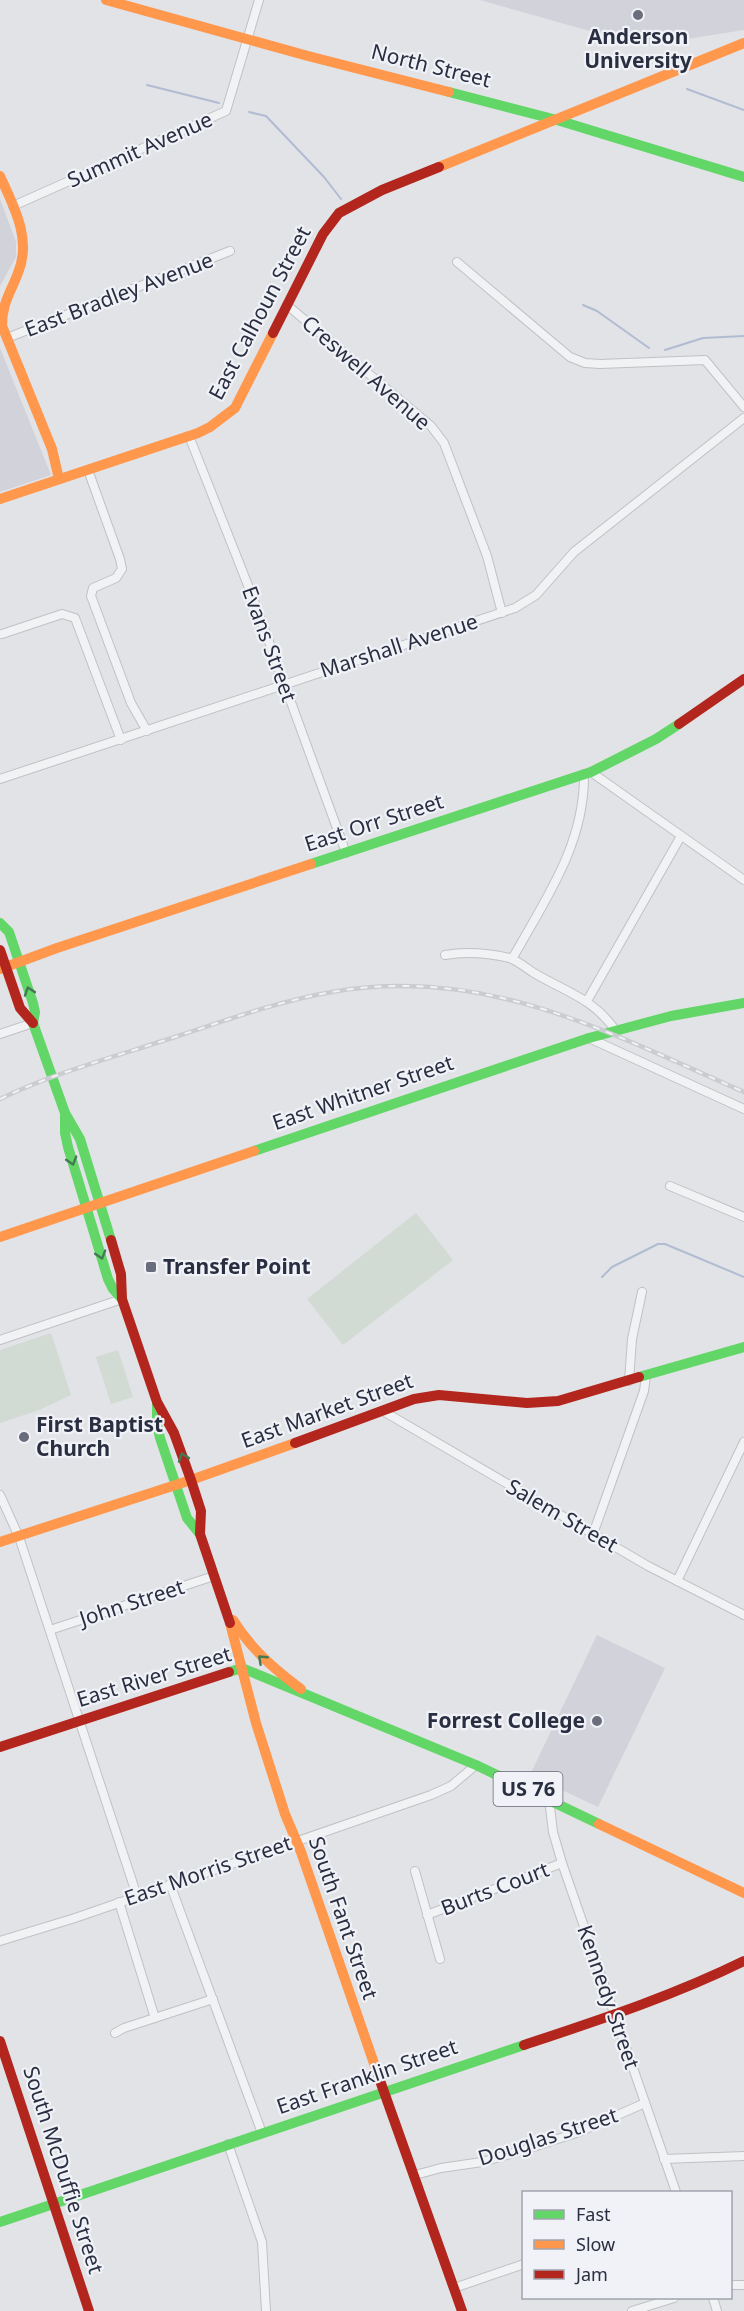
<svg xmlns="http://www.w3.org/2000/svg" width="744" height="2311" viewBox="0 0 744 2311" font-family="'Noto Sans',sans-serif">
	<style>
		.built { fill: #d1d2da }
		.green { fill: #d1dad3 }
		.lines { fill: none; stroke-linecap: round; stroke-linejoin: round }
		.stream { stroke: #b1bbd2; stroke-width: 2 }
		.street-casing { stroke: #c0c1c5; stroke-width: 10 }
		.street { stroke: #f1f2f4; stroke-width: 8 }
		.fast { stroke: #63d668; stroke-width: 10 }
		.slow { stroke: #ff974d; stroke-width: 10 }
		.jam { stroke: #b3261e; stroke-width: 10 }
		.rail-casing { stroke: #cbcccf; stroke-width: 4.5 }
		.rail { stroke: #f0f2f7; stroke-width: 2; stroke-dasharray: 7; stroke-linecap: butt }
		.oneway { stroke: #437a53 }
		.poi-dot { fill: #6a6d7b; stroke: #f0f2f7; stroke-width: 2 }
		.labels { text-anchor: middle; stroke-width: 4.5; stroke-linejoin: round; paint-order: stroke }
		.shield { fill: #f0f2f7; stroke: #656978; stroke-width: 1.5 }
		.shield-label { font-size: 20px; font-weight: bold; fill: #292e41 }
		.poi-label { font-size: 21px; font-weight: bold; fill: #292e41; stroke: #f0f2f7; text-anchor: start }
		.street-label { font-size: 21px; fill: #292e41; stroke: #f0f2f7 }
	</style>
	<rect width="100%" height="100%" fill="#e2e3e7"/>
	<g class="built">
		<path d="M480 0H744V30L643 46Z"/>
		<path d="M0 199 16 242V257L0 286Z"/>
		<path d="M0 348 51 475 0 492Z"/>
		<path d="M597 1635 665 1668 598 1807 530 1775Z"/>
	</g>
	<g class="green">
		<path d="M416 1213 453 1260 343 1345 307 1299Z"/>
		<path d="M51 1333 71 1395 39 1410 0 1423V1350Z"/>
		<path d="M118 1350 133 1397 111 1404 96 1357Z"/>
	</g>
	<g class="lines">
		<g class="stream">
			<path d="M147 85 219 103"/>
			<path d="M687 89 744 110"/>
			<path d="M249 112 266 116 324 177 341 199"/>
			<path d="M583 305 597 311 649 348"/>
			<path d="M665 350 703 338 744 336"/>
			<path d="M602 1277 612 1267 658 1244H665L744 1277"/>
		</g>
		<defs>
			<g id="street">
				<path d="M13 206 226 111 259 0"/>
				<path d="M457 262 570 357 585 363 600 364 705 360 744 407"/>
				<path d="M287 305 431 426 444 443 487 556 502 613"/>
				<path d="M7 338 230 251"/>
				<path d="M189 436 253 598 346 853"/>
				<path d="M88 470 120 559 122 569 116 578 93 588 91 596 131 703 147 731"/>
				<path d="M2 634 62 614 75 618 121 740"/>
				<path d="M591 772 744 880"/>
				<path d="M0 779 515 608 536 595 574 552 744 418"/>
				<path d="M445 955C467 951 488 953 510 958 518 961 526 968 534 973 566 992 593 998 616 1031"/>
				<path d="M512 959C545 900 585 844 584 774"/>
				<path d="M587 1001 681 836"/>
				<path d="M0 1034 33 1023"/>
				<path d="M589 1038 744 1109"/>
				<path d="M670 1186 744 1217"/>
				<path d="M0 1340 122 1299"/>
				<path d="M629 1381 632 1339 642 1292"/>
				<path d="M383 1411 648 1566 744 1615"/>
				<path d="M0 1495 19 1537 137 1896"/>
				<path d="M593 1534 644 1391 646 1376"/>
				<path d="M677 1581 744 1442"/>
				<path d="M50 1630 214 1576"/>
				<path d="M549 1799 553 1832 562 1863 676 2192"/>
				<path d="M415 1871 440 1959"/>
				<path d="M170 1884 262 2133"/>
				<path d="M119 1902 155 2018"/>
				<path d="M427 1915 562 1863"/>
				<path d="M0 1941 75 1918 431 1795 451 1786 476 1765"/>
				<path d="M115 2033 124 2028 213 1999"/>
				<path d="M228 2144 262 2242 266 2311"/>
				<path d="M664 2159 744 2156"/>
				<path d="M415 2175 441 2168 482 2162 524 2150 579 2132 645 2103"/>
				<path d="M730 2285H744"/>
				<path d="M454 2288 524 2264"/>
				<path d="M713 2298 717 2311"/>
				<path d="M632 2311 674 2298"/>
			</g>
		</defs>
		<use href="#street" class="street-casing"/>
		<use href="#street" class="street"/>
		<g class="fast">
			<path d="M449 92 557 120 744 177"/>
			<path d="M311 864 591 772 656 739 679 724"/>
			<path d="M0 923 9 932 33 1003 35 1012 33 1023 65 1113 80 1139 111 1240"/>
			<path d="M65 1113V1133L68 1147 108 1279 113 1289 122 1299"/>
			<path d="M254 1151 589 1038 671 1016 744 1003"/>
			<path d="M639 1377 744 1347"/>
			<path d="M157 1402V1424L160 1438 187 1518 200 1534"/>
			<path d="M229 1672 242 1668 476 1765 599 1824"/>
			<path d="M0 2222 524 2045"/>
		</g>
		<g class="slow">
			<path d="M106 0 308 56 449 92"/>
			<path d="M439 167 744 43"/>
			<path d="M0 176C14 207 32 239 18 273 10 294 2 303 2 326L52 449 59 479"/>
			<path d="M0 499 198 433 210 427 235 408 273 333"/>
			<path d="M0 969 57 948 311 864"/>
			<path d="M0 1237 254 1151"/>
			<path d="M0 1542 191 1480 295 1443"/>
			<path d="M233 1620C251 1649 274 1669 301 1689"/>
			<path d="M230 1623 256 1723 285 1814 301 1852 378 2075"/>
			<path d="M599 1824 744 1893"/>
		</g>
		<g class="jam">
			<path d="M273 333 323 234 339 213 382 190 439 167"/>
			<path d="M679 724 744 679"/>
			<path d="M0 950 20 1008 33 1023"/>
			<path d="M111 1240 121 1274 122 1299 157 1402 174 1433 191 1480 201 1511 200 1534 230 1623"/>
			<path d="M295 1443 414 1399 439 1395 527 1403 558 1401 639 1377"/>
			<path d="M0 1747 229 1672"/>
			<path d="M0 2041 89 2311"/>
			<path d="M524 2045C599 2020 673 1996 744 1961"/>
			<path d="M378 2075 462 2311"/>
		</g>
		<defs>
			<path id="rail" d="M0 1099C56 1072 117 1056 175 1037 227 1020 279 1001 332 992 486 965 609 1033 744 1092"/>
		</defs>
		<use href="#rail" class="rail-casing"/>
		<use href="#rail" class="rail"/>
	</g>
	<defs><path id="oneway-chevron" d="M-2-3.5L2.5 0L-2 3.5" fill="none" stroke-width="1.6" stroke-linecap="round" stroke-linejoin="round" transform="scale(1.5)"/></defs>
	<g class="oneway">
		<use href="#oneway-chevron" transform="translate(29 991) rotate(-109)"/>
		<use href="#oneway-chevron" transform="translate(72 1161) rotate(73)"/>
		<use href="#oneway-chevron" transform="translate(101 1255) rotate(73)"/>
		<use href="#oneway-chevron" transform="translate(183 1457) rotate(-109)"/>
		<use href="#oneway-chevron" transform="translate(262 1659) rotate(-137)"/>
	</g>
	<g class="poi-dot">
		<circle cx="638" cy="15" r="6"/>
		<rect x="145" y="1261" width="12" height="12" rx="3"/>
		<circle cx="24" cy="1437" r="6"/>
		<circle cx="597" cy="1721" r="6"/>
	</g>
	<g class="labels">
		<rect class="shield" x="493.5" y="1772" width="69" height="34" rx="4.5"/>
		<g class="shield-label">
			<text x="528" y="1796">US 76</text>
		</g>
		<g class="poi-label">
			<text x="638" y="44" text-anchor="middle">Anderson<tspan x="638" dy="24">University</tspan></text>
			<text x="163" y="1274">Transfer Point</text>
			<text x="36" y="1432">First Baptist<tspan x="36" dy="24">Church</tspan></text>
			<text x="585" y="1728" text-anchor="end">Forrest College</text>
		</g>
		<g class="street-label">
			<text transform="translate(431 66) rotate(14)" y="7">North Street</text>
			<text transform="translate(140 150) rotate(-24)" y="7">Summit Avenue</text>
			<text transform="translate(119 295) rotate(-21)" y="7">East Bradley Avenue</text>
			<text transform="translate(260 313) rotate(-62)" y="7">East Calhoun Street</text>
			<text transform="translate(366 373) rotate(41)" y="7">Creswell Avenue</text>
			<text transform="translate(269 644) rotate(70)" y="7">Evans Street</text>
			<text transform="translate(399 646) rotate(-18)" y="7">Marshall Avenue</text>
			<text transform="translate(374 823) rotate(-18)" y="7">East Orr Street</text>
			<text transform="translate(363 1093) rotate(-19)" y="7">East Whitner Street</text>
			<text transform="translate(327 1411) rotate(-20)" y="7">East Market Street</text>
			<text transform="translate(562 1516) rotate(30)" y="7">Salem Street</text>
			<text transform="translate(132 1603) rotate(-18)" y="7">John Street</text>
			<text transform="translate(154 1677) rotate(-17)" y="7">East River Street</text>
			<text transform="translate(208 1871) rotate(-19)" y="7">East Morris Street</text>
			<text transform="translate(495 1889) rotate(-21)" y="7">Burts Court</text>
			<text transform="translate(343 1918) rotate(71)" y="7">South Fant Street</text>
			<text transform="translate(608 1997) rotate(71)" y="7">Kennedy Street</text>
			<text transform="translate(367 2077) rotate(-19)" y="7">East Franklin Street</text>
			<text transform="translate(548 2137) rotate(-18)" y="7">Douglas Street</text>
			<text transform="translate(63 2170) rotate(72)" y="7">South McDuffie Street</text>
		</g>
	</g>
	<rect x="522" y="2191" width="210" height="108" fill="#f0f2f7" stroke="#a0a4ae" stroke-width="1.5"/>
	<rect x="534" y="2210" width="30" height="9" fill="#63d668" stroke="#a0a4ae" stroke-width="1.5"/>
	<text x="576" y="2221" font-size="18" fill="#292e41">Fast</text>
	<rect x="534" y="2240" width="30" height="9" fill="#ff974d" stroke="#a0a4ae" stroke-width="1.5"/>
	<text x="576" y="2251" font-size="18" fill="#292e41">Slow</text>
	<rect x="534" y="2270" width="30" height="9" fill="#b3261e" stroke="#a0a4ae" stroke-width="1.5"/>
	<text x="576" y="2281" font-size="18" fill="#292e41">Jam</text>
</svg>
